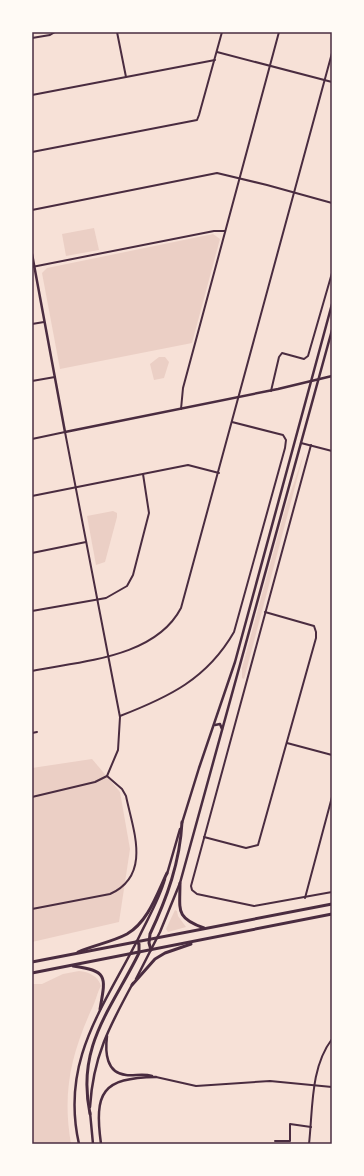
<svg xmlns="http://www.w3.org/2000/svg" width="364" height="1176" viewBox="0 0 364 1176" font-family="Mulish,sans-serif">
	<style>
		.green { fill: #ebcfc5 }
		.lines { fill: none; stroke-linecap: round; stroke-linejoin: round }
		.minor { stroke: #4a2c40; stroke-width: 2 }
		.tertiary { stroke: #4a2c40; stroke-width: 2.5 }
		.secondary { stroke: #4a2c40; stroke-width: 2.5 }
		.trunk { stroke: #4a2c40; stroke-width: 3 }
		.neatline { fill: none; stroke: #4a2c40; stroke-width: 1.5 }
	</style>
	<rect width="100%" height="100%" fill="#f7e1d7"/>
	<g class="green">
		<path d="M94 228 99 250 66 256 62 234Z"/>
		<path d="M213 234 220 239 192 343 60 369 42 273 47 268Z"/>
		<path d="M159 357H165L169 362 164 378 154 380 150 364Z"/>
		<path d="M304 453 244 679 242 678V668L286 506Z"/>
		<path d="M113 511 117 513V517L105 562 96 565 87 516Z"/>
		<path d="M92 759 120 792 130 849 119 922 32 942V768Z"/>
		<path d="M175 910 177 911 178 916 186 927 168 932 166 929Z"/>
		<path d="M79 971C89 972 98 976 101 986 97 993 96 1000 93 1006 71 1054 62 1092 71 1144H32V984H42L63 974Z"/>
	</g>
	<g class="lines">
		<g class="minor">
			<path d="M117 32 126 77"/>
			<path d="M32 38 50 35 55 32"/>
			<path d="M217 52 332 82"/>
			<path d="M32 95 215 60"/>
			<path d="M32 152 197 120 199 115 222 32"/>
			<path d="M32 210 217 173 267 185 332 203"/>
			<path d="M32 267 214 231H225"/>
			<path d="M32 324 44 322"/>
			<path d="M32 381 55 377"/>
			<path d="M271 391 279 357 282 353 304 359 308 356 332 273"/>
			<path d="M181 409 183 388 279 32"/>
			<path d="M32 439 65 432 120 717 118 750 107 776 95 782 32 797"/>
			<path d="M301 443 332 451"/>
			<path d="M311 445 191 886 192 890 197 894 254 906 332 892"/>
			<path d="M32 496 188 465 219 473"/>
			<path d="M32 553 86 542"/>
			<path d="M32 611 106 598 127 586 133 575 149 513 143 474"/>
			<path d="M32 671C81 661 155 658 181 608L332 53"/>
			<path d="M120 716C169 697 207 679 234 632L285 448 286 440 283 435 232 422"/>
			<path d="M32 733 37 732"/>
			<path d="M287 743 332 755"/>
			<path d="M204 837 246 848 258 845 316 638V632L314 626 265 612"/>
			<path d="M305 898 332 797"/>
			<path d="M32 909 110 894C152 875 133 830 126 796L122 789 107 776"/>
			<path d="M156 1077 196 1086 270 1081 332 1087"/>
			<path d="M275 1141H290V1124L311 1127"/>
			<path d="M309 1144C313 1109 310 1068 332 1039"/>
		</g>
		<path class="tertiary" d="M32 254 65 432 278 389 332 376"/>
		<g class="secondary">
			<path d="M215 725 220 724 222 729"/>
			<path d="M182 823 199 768 235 662 332 304"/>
			<path d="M167 874 180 829"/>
			<path d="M136 979 160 932 180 883 332 330"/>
			<path d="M107 1036C105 1052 106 1073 126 1075 135 1076 143 1073 152 1076"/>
			<path d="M90 1107C93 1057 109 1027 133 983"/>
			<path d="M90 1112 93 1144"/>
			<path d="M79 1144C60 1060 104 1007 139 937 148 918 159 900 165 879"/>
			<path d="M101 1144C94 1092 102 1078 156 1077"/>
		</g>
		<g class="trunk">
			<path d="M180 883C180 910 175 918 204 928"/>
			<path d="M151 950 149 943 150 934C167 898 180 862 182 822"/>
			<path d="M78 952C94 945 112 942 127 934 148 922 157 894 167 873"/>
			<path d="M32 962 332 904"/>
			<path d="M73 966C108 971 106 976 100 1009"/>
			<path d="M32 973 332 914"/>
			<path d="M132 985 155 959 165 953 191 944"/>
			<path d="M90 1114C76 1046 111 1010 139 953V944L136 942"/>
		</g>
	</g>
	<rect width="364" height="1176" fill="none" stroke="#fffaf5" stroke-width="66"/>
	<rect x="33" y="33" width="298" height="1110" class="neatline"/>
</svg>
